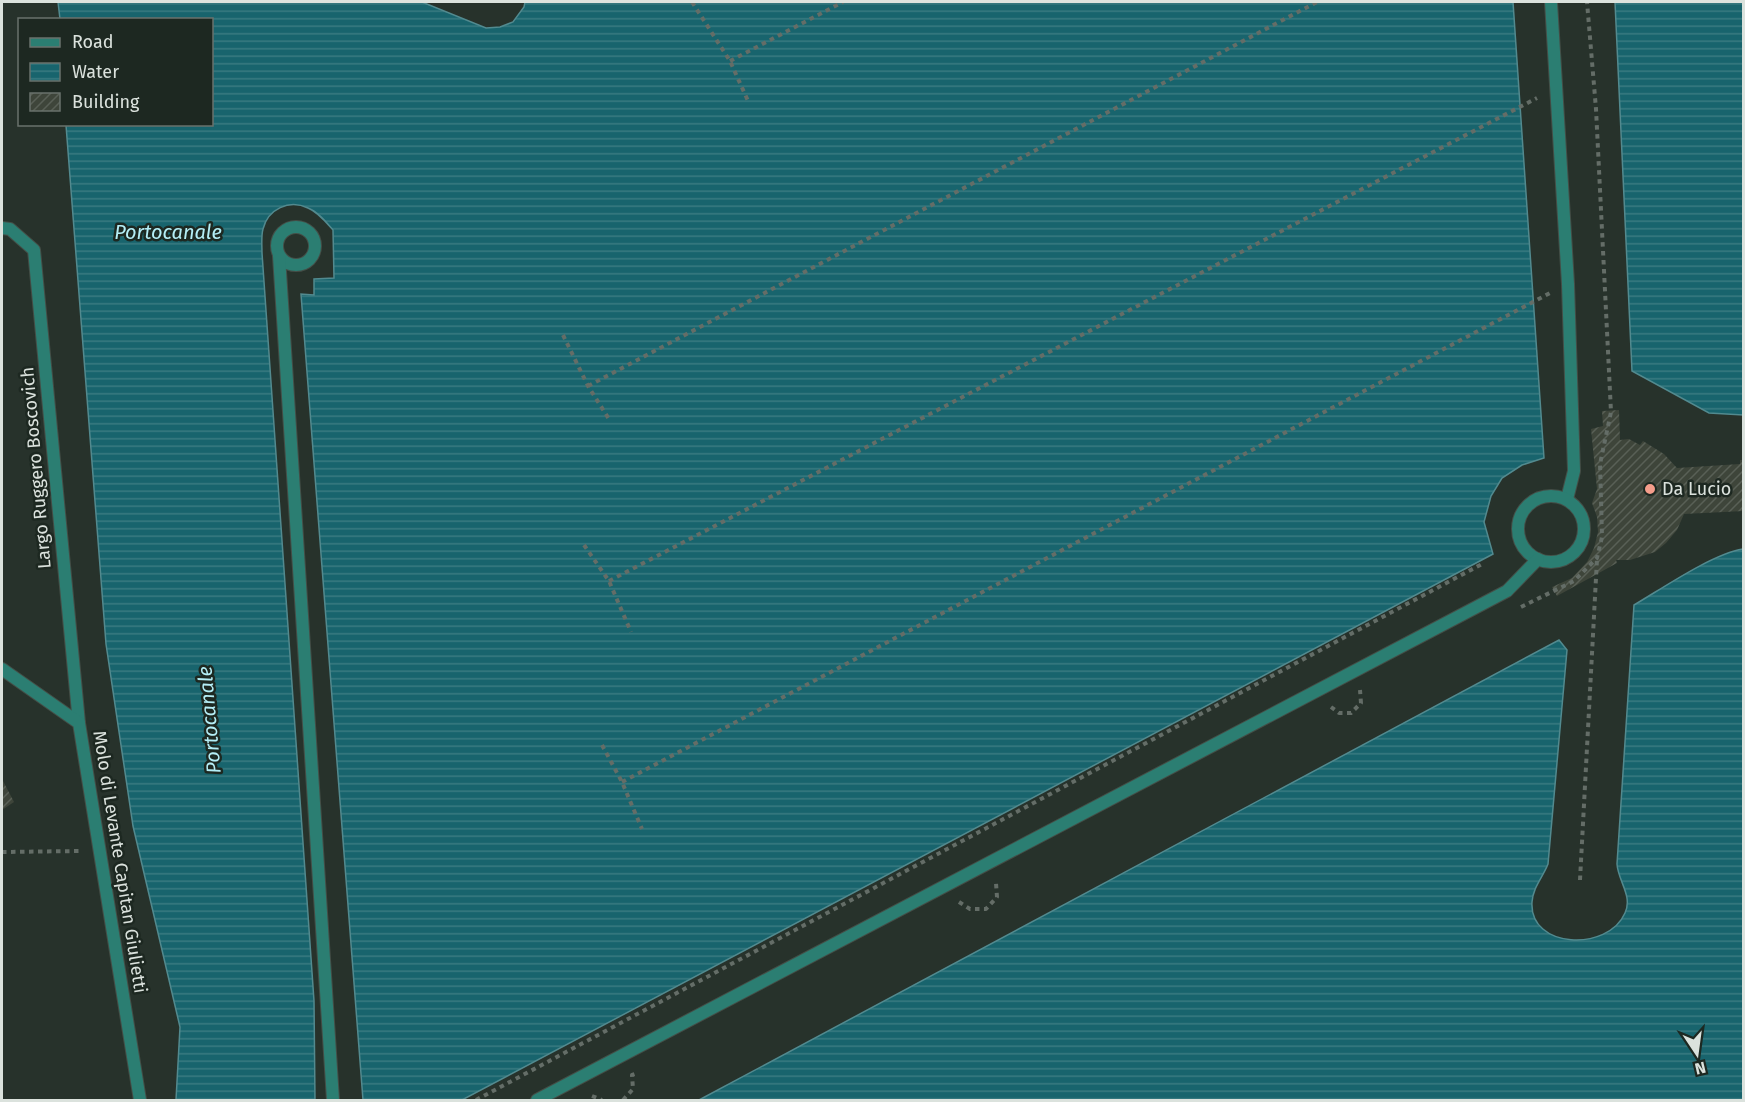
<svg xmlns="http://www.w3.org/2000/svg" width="1745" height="1102" viewBox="0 0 1745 1102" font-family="'Fira Sans',sans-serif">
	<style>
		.water { fill: url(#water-rules); stroke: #528a8f; stroke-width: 1.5 }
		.building { fill: url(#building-hatch) }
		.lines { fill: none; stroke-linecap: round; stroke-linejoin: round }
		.lane-casing { stroke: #444e47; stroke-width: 14 }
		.street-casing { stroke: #444e47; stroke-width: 14 }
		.path { stroke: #646d67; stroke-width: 4; stroke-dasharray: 4.5 4.5; stroke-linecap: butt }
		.lane { stroke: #2b7e72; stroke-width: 12 }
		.street { stroke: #2b7e72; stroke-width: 12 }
		.poi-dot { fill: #f49d8b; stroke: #1d2821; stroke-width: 2 }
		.labels { text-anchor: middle; stroke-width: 5; stroke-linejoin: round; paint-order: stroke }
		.street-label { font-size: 18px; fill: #dbe2dd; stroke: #1d2821 }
		.poi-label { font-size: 18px; fill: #dbe2dd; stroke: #1d2821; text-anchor: start }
		.water-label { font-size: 20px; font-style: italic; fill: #b4eef6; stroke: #1d2821 }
	</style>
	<defs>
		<pattern id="water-rules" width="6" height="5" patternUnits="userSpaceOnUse" patternTransform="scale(1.5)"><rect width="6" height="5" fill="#18646d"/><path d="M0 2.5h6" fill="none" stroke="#397a81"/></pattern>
		<pattern id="building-hatch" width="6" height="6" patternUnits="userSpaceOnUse" patternTransform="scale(1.5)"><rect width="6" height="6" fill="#3e453a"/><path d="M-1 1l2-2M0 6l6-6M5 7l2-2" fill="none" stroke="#596056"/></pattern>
	</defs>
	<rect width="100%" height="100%" fill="#27322b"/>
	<g class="water">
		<path d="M58 2H422L486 28 500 27 513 22 524 7 525 2H1513L1544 458 1522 465 1502 478 1491 496 1484 522 1493 554 462 1100H363L301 294 314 295V279L334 278 333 230C326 222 318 212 308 208 289 199 268 209 263 229 261 236 262 246 262 253L314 1001 315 1100H176L180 1027 133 826 106 644 66 125 212 124V20L60 19Z"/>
		<path d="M1615 2H1743V415L1709 413 1632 371Z"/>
		<path d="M1743 549V1100H699L1559 640 1567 650 1548 864C1543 877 1533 887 1532 902 1529 949 1608 952 1625 913 1633 896 1618 881 1617 864L1634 605C1663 588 1712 554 1743 549Z"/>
	</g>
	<g class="building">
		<path d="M1619 410 1620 440 1629 439 1640 445 1643 441 1664 454 1677 468 1740 464V460H1744V511L1684 514 1677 530 1666 543 1655 552 1630 560H1616L1617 563 1557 596 1552 587 1572 578 1587 562 1594 548 1598 532 1597 517 1592 503 1597 489 1591 429 1603 426 1602 411Z"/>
		<path d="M2 779 14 802 2 810Z"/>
	</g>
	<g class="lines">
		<defs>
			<g id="lane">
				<path d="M1551 2 1568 284 1574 471 1567 499"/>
				<circle cx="296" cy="246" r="19"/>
				<path d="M2 228 10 229 34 250 79 723"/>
				<path d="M279 256 333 1100"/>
				<circle cx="1551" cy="529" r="33"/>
				<path d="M537 1100 1507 591 1538 559"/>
			</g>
			<path id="street" d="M2 669 79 723 140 1100"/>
		</defs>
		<use href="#lane" class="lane-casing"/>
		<use href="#street" class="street-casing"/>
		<g class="path">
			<path d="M692 2 730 61 749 103"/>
			<path d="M730 61 843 2"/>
			<path d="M563 335 588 386 609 419"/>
			<path d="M588 386 1317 2"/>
			<path d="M584 545 609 581 631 632"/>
			<path d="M609 581 1537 98"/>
			<path d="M1521 607 1574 581 1597 558 1602 537 1600 464 1611 412 1596 109 1587 2"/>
			<path d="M1331 707 1339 713H1351L1361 703 1360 690"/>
			<path d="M602 745 622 782 642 829"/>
			<path d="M622 782 1550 293"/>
			<path d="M2 852 81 851"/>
			<path d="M1580 880 1597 559"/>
			<path d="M959 902 970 909H986L997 897 996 883 998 882"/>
			<path d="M592 1096 602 1100"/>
			<path d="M476 1100 1482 564"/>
			<path d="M623 1100 633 1089 632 1075 635 1074"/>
		</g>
		<use href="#lane" class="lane"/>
		<use href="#street" class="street"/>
	</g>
	<circle class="poi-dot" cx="1650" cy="489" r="6"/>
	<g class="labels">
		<g class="street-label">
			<text transform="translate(36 468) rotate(-95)" y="6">Largo Ruggero Boscovich</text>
			<text transform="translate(120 862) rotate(81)" y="6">Molo di Levante Capitan Giulietti</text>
		</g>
		<g class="poi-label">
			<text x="1662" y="495">Da Lucio</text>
		</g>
		<g class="water-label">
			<text x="168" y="239">Portocanale</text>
			<text transform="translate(209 720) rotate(-95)" y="7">Portocanale</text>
		</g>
	</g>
	<rect width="1745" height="1102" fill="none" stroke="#dbe2dd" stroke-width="6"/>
	<rect x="18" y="18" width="195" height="108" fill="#1d2821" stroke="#69726c" stroke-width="1.5"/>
	<rect x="30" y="38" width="30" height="9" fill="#2b7e72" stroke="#69726c" stroke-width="1.5"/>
	<text x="72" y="48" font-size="18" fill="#dbe2dd">Road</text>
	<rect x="30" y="63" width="30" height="18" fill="url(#water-rules)" stroke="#69726c" stroke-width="1.5"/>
	<text x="72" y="78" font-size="18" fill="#dbe2dd">Water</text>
	<rect x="30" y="93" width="30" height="18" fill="url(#building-hatch)" stroke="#69726c" stroke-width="1.5"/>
	<text x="72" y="108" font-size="18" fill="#dbe2dd">Building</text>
	<g transform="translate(1697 1054) rotate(167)" stroke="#1d2821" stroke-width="4.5" paint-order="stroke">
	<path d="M0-4.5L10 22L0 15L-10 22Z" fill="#dbe2dd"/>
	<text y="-9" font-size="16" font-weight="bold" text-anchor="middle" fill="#dbe2dd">N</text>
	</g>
</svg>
